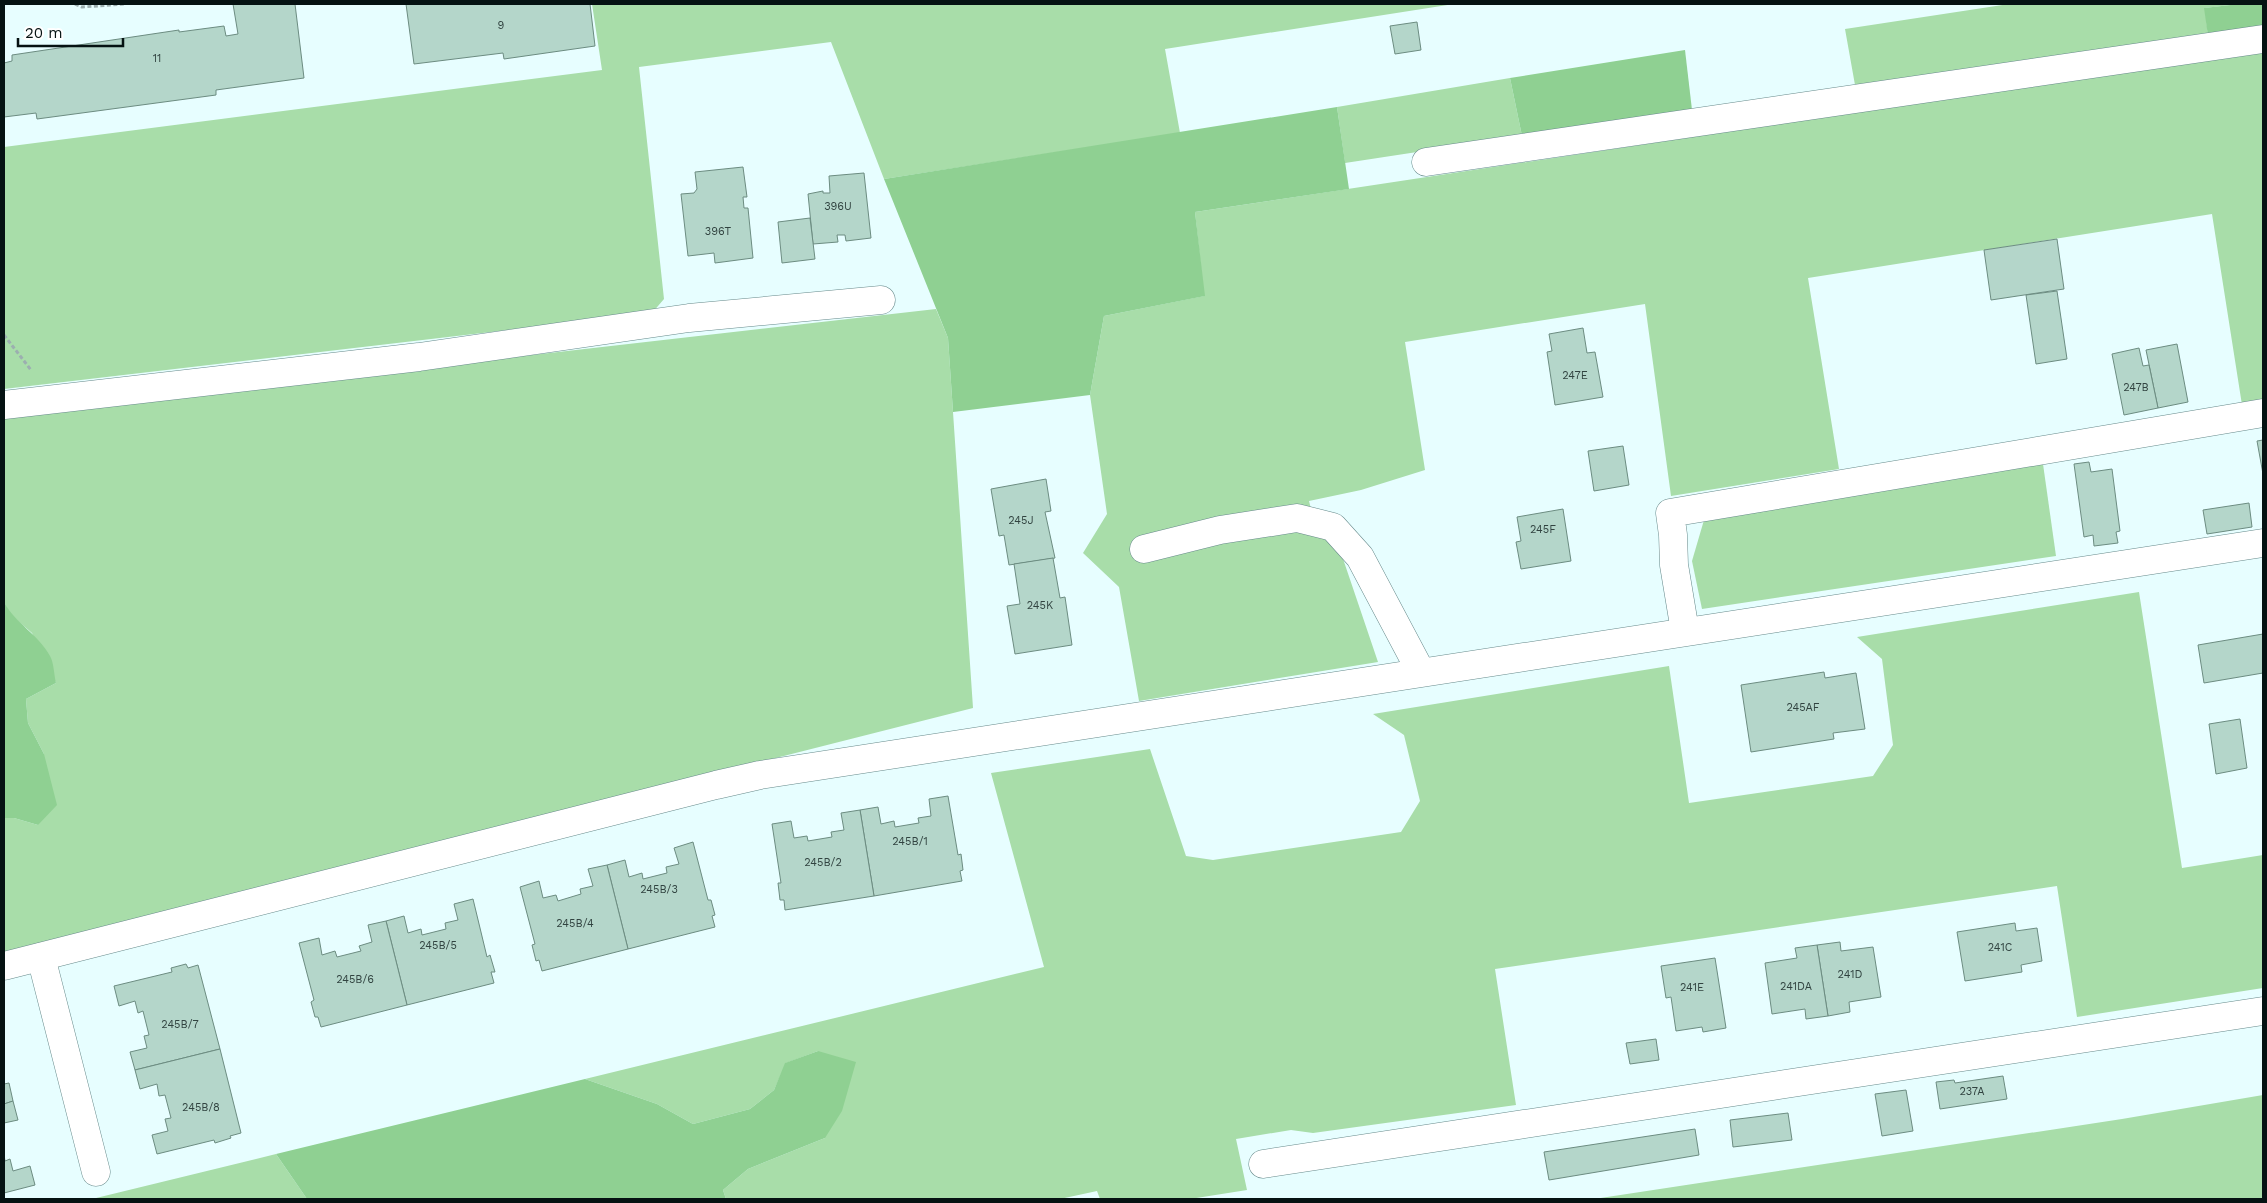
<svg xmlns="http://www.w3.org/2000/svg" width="2267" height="1203" viewBox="0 0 2267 1203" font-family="'Work Sans',sans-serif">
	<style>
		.green { fill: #a8dda9 }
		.forest { fill: #8fd092 }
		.building { fill: #b4d6ca; stroke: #6c8c81 }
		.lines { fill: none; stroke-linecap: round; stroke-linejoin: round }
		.minor-casing { stroke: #678a8b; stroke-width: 29 }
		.path { stroke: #9cafb0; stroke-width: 3; stroke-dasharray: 4 2.5; stroke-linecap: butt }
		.minor { stroke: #fff; stroke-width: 28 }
		.labels { text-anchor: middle; stroke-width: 4; stroke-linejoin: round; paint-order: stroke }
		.number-label { font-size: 11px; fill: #314340 }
	</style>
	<rect width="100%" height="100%" fill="#e7feff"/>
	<g class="green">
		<path d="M592 4H1454L1165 49 1180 133 884 179 831 42 639 67 664 299 652 313 4 389V147L602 70Z"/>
		<path d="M2009 4H2239L2205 8 2208 36 1855 85 1845 29Z"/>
		<path d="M2263 51V401L2242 405 2212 214 1808 278 1839 469 1671 496 1645 304 1405 342 1425 470 1361 490 1309 501 1317 533 1339 547 1378 662 1139 701 1119 587 1083 553 1107 514 1090 395 1104 316 1204 296 1195 212Z"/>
		<path d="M1510 78 1522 136 1345 163 1337 107Z"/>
		<path d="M936 309 948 338 973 708 4 954V818H14L38 825 44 754 28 723 26 699 56 683 32 633 10 614 4 602V415Z"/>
		<path d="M2043 464 2056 556 1702 609 1692 561 1704 520Z"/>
		<path d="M2139 592 2182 868 2263 855V988L2077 1017 2057 886 1495 969 1516 1105 1313 1133 1291 1130 1236 1139 1247 1190 1190 1199H1100L1097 1191 1060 1199H726L723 1190 748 1169 825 1138 818 1051 786 1063 774 1090 750 1109 693 1124 657 1104 585 1079 1044 967 991 773 1150 749 1186 856 1213 860 1401 832 1420 801 1404 735 1373 714 1669 666 1689 803 1873 776 1893 745 1882 659 1857 637Z"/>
		<path d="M2263 1095V1199H1594L2122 1119Z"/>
		<path d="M276 1154 307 1199H92Z"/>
	</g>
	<g class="forest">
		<path d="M2239 4H2263V29L2208 36 2204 8Z"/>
		<path d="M1685 50 1692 110 1522 136 1510 78Z"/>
		<path d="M1337 107 1349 189 1195 212 1205 296 1104 316 1090 395 953 412 948 338 884 179Z"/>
		<path d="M4 602C15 623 38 634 50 656 54 663 54 675 56 683L26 699 28 723 44 754 57 805 38 825 14 818H4Z"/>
		<path d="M818 1051 856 1062 842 1111 825 1138 748 1169 723 1190 726 1199H307L276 1154 585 1079 657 1104 693 1124 750 1109 774 1090 785 1063Z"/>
	</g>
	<g class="building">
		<path d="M233 4H295L304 78 216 90V95L37 119 36 113 4 117V63L12 61V55L179 30V32L224 26 226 36 238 34Z"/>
		<path d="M406 4H590L595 46 504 59 503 53 414 64Z"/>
		<path d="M1417 22 1421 50 1395 54 1390 26Z"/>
		<path d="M743 167 747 197H743L744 208H748L753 258 715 263 714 253 688 256 681 194 694 193 697 189 695 172Z"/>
		<path d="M864 173 871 238 846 241 845 235H837L838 242 813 244 808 194 823 191V193H830L829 176Z"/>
		<path d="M810 218 815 259 782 263 778 222Z"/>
		<path d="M2057 239 2064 289 1991 300 1984 250Z"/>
		<path d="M2057 291 2067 359 2036 364 2026 295Z"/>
		<path d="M1583 328 1587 353 1595 352 1603 397 1555 405 1547 352 1552 351 1549 334Z"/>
		<path d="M2177 344 2188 402 2158 408 2146 350Z"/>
		<path d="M2139 348 2143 366 2149 365 2158 408 2124 415 2112 354Z"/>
		<path d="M2263 440V474L2257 441Z"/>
		<path d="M1623 446 1629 485 1594 491 1588 451Z"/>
		<path d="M2089 462 2091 472 2112 469 2120 531 2116 532 2118 543 2094 546 2093 535 2084 537 2074 464Z"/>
		<path d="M1046 479 1051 511 1045 512 1055 558 1009 565 1004 535 999 536 991 489Z"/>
		<path d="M2249 503 2252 527 2207 534 2203 510Z"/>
		<path d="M1563 509 1571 561 1521 569 1516 542 1521 541 1517 517Z"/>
		<path d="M1053 558 1060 598 1065 597 1072 645 1015 654 1007 606 1020 604 1014 564Z"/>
		<path d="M2263 634V673L2204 683 2198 645Z"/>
		<path d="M1824 672 1825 678 1856 673 1865 729 1833 733 1834 739 1751 752 1741 685Z"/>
		<path d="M2240 719 2247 768 2216 774 2209 724Z"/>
		<path d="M948 796 958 855 961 854 963 870 960 871 962 881 874 896 860 810 878 807 881 824 894 821 895 827 919 823 918 818 931 816 929 799Z"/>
		<path d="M860 810 874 896 785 910 784 900H780L778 883H781L772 824 791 821 794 838 807 836 808 841 832 837 831 832 844 830 841 813Z"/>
		<path d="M693 842 708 900H711L715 915 712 916 715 927 628 949 607 865 625 860 629 877 642 873 643 879 667 873 666 867 679 864 674 848Z"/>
		<path d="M607 865 628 949 542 971 539 960 536 961 532 945 535 944 520 887 539 881 543 898 556 895 558 901 581 894 580 889 593 886 588 869Z"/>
		<path d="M473 899 487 957 490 955 495 972H491L494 983 407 1005 386 921 404 916 408 933 421 929 422 935 446 929 445 923 458 920 454 904Z"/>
		<path d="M386 921 407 1005 321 1027 318 1017H315L311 1002 314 1000 299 943 319 938 322 955 335 951 337 957 361 951 359 946 372 942 368 925Z"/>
		<path d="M2015 923 2016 931 2037 928 2042 961 2021 965 2022 972 1965 981 1957 932Z"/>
		<path d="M1840 942 1841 951 1873 947 1881 997 1849 1002 1850 1012 1828 1016 1817 945Z"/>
		<path d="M1817 945 1828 1016 1806 1019 1805 1009 1772 1014 1765 963 1797 958 1795 948Z"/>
		<path d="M1715 958 1726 1028 1703 1032 1702 1027 1676 1031 1671 997 1666 998 1661 966Z"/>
		<path d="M186 964 188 968 198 965 220 1049 135 1070 130 1052 147 1048 144 1036 149 1035 143 1011 138 1013 135 1001 119 1006 114 986 172 972 171 968Z"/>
		<path d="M1656 1039 1659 1060 1630 1064 1626 1043Z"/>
		<path d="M220 1049 241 1133 230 1136 231 1138 215 1143 214 1140 157 1154 152 1135 168 1131 165 1119 171 1118 165 1095 159 1096 157 1084 140 1089 135 1070Z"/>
		<path d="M2003 1076 2007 1099 1940 1109 1936 1082 1954 1080 1955 1083Z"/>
		<path d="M9 1083 13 1101 4 1104V1084Z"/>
		<path d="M1906 1090 1913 1131 1882 1136 1875 1094Z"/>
		<path d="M13 1101 18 1120 4 1123V1104Z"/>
		<path d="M1788 1113 1792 1140 1733 1147 1730 1120Z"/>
		<path d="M1695 1129 1699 1155 1549 1180 1544 1152Z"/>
		<path d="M4 1155 5 1161 10 1159 13 1171 30 1166 35 1185 4 1193Z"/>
	</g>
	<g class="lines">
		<defs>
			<g id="minor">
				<path d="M1426 162 2263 39"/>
				<path d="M4 405 419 357 689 318 881 300"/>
				<path d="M1144 549 1220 530 1297 518 1333 527 1360 557 1421 672"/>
				<path d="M1685 631 1674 565 1673 535 1670 513 2263 413"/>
				<path d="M41 957 96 1172"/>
				<path d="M4 966 716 785 760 775 2263 543"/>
				<path d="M1263 1164 2263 1011"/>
			</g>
		</defs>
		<use href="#minor" class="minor-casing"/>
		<g class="path">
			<path d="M75 4 82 7 125 4"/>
			<path d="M4 335 31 370"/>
		</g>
		<use href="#minor" class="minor"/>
	</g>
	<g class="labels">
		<g class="number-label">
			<text x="501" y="29">9</text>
			<text x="157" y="62">11</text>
			<text x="838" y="210">396U</text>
			<text x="718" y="235">396T</text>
			<text x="1575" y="379">247E</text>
			<text x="2136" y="391">247B</text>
			<text x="1021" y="524">245J</text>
			<text x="1543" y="533">245F</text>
			<text x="1040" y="609">245K</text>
			<text x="1803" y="711">245AF</text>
			<text x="910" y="845">245B/1</text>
			<text x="823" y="866">245B/2</text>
			<text x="659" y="893">245B/3</text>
			<text x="575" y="927">245B/4</text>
			<text x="438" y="949">245B/5</text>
			<text x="2000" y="951">241C</text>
			<text x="1850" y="978">241D</text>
			<text x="355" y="983">245B/6</text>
			<text x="1796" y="990">241DA</text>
			<text x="1692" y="991">241E</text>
			<text x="180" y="1028">245B/7</text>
			<text x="1972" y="1095">237A</text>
			<text x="201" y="1111">245B/8</text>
		</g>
	</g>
	<rect width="2267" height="1203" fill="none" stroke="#051212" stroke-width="10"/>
	<path d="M18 38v8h105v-8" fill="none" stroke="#051212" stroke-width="2.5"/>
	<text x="25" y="38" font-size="15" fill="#051212" stroke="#ffffff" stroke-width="4" paint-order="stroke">20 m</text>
</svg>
